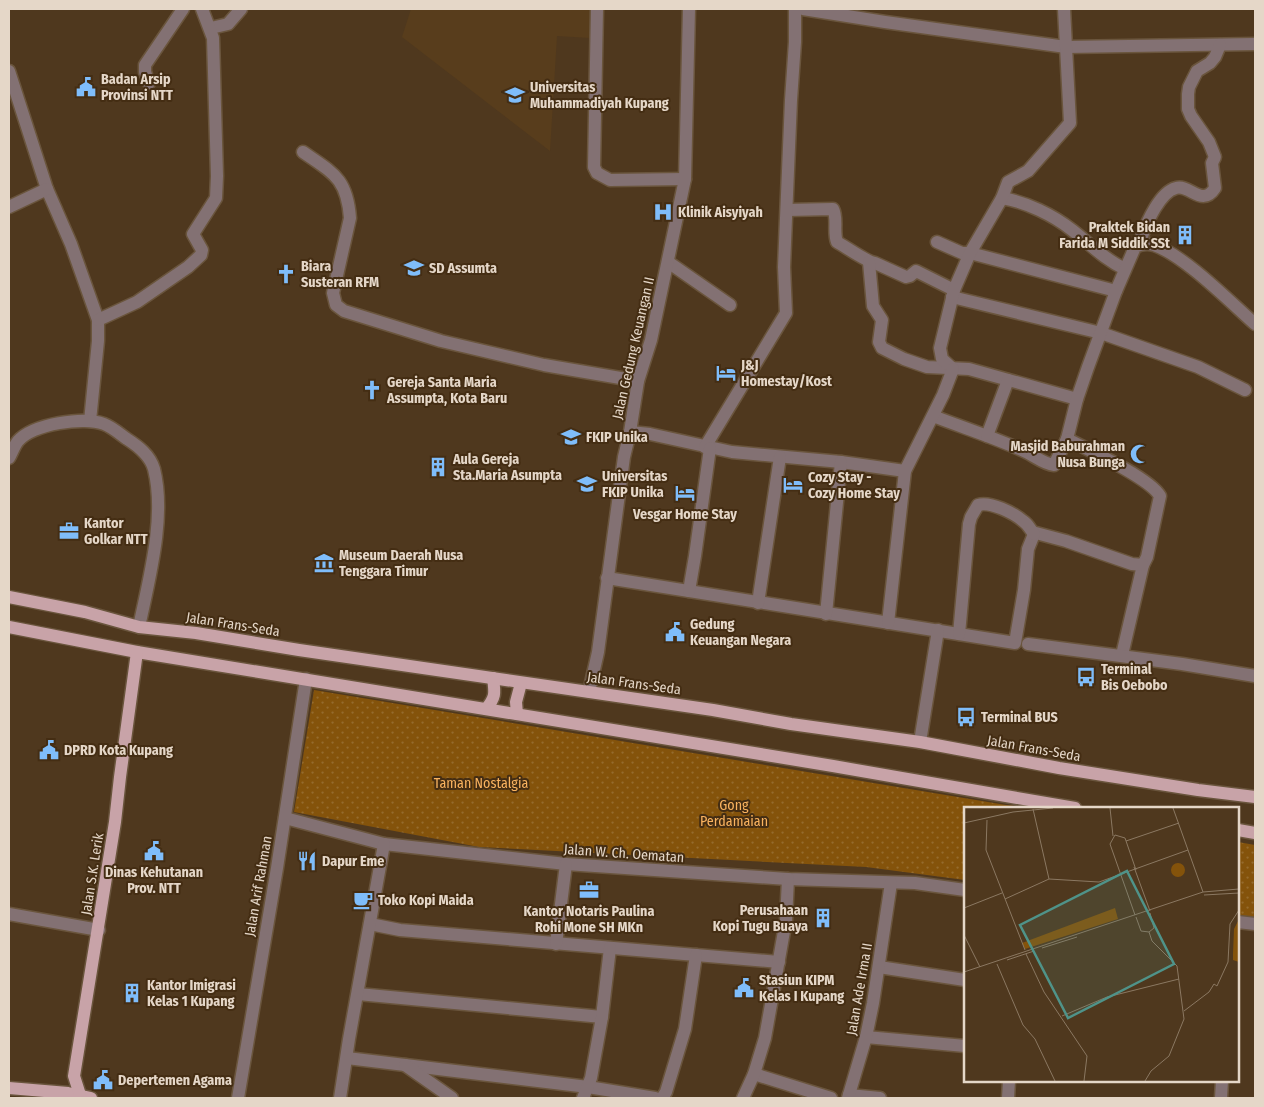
<svg xmlns="http://www.w3.org/2000/svg" width="1264" height="1107" viewBox="0 0 1264 1107" font-family="'Fira Sans Condensed',sans-serif">
	<style>
		.built { fill: #583d1c }
		.park { fill: url(#park-dots) }
		.lines { fill: none; stroke-linecap: round; stroke-linejoin: round }
		.minor-casing { stroke: #6a553d; stroke-width: 15 }
		.major-casing { stroke: #6a553d; stroke-width: 15 }
		.minor { stroke: #837173; stroke-width: 12 }
		.major { stroke: #c8a3a8; stroke-width: 12 }
		.labels { text-anchor: middle; stroke-width: 4; stroke-linejoin: round; paint-order: stroke }
		.poi-label { font-size: 14px; font-weight: bold; fill: #e5d7c8; stroke: #442d13; text-anchor: start }
		.street-label { font-size: 14px; fill: #e5d7c8; stroke: #442d13 }
		.park-label { font-size: 14px; fill: #fab35f; stroke: #442d13 }
		.inset-road { fill: none; stroke: #8b7862; stroke-width: 1 }
		.view { fill: #4f9389; fill-opacity: 0.15; stroke: #4f9389; stroke-width: 2.5 }
		.inset-edge { fill: none; stroke: #e5d7c8; stroke-width: 2.5 }
	</style>
	<defs>
		<pattern id="park-dots" width="8" height="8" patternUnits="userSpaceOnUse" patternTransform="scale(1.25)"><rect width="8" height="8" fill="#84530b"/><path d="M2 2h.1M6 6h.1" fill="none" stroke="#956b2d" stroke-width="1.8" stroke-linecap="round"/></pattern>
	</defs>
	<rect width="100%" height="100%" fill="#4f381e"/>
	<path class="built" d="M411 9H590V38L557 36 550 151 402 37Z"/>
	<g class="park">
		<path d="M314 690 1006 805 1029 808H965V880L866 867 479 847 294 812Z"/>
		<path d="M1238 842 1255 845V918L1238 916Z"/>
	</g>
	<g class="lines">
		<defs>
			<g id="minor">
				<path d="M597 9 594 167 597 173 610 180 685 179"/>
				<path d="M803 9 885 22 1066 47 1255 44"/>
				<path d="M211 28 228 24 241 9"/>
				<path d="M9 71 47 189 71 244 98 320V341L90 421"/>
				<path d="M149 83 145 72V65L183 9"/>
				<path d="M303 152C333 173 347 178 350 218L333 293 336 305 344 311 441 341 544 365 638 381"/>
				<path d="M1002 198C1026 202 1053 215 1072 230 1090 244 1104 259 1125 269"/>
				<path d="M9 207 47 189"/>
				<path d="M787 210 833 209C838 218 833 232 837 242 846 247 867 262 875 263L906 277 910 276 916 271 954 290"/>
				<path d="M1142 236C1147 222 1160 192 1176 188 1190 184 1202 208 1215 188L1212 163 1215 157 1209 142 1191 116 1188 109V94L1189 87 1197 71 1210 63 1215 57 1220 45"/>
				<path d="M937 242 962 253H970L1116 291"/>
				<path d="M668 262 730 305"/>
				<path d="M869 262 873 306 882 320 879 342 882 348 904 359 927 367 969 369 1077 399"/>
				<path d="M952 297 1101 333 1198 367 1245 390"/>
				<path d="M98 320 137 302 188 267 201 255 202 250 193 234 216 198 217 176 213 38 202 9"/>
				<path d="M953 369 942 359 940 348 954 290 970 253 1002 198 1008 182 1028 171 1070 123 1064 9"/>
				<path d="M933 416C964 428 996 438 1026 452 1036 457 1044 464 1054 465L1067 439 1077 399 1088 367 1116 291 1135 247C1141 244 1147 243 1154 245 1185 256 1229 301 1255 324"/>
				<path d="M630 432 650 434 732 452 841 462 905 471"/>
				<path d="M987 436 1008 380"/>
				<path d="M1067 439C1087 449 1150 478 1160 496L1147 557 1143 565 1122 655"/>
				<path d="M705 447 786 313 784 267 786 218 791 100 795 42V9"/>
				<path d="M9 458C12 453 14 446 18 441 33 424 84 416 104 424 112 427 120 434 127 439 138 446 150 455 154 469 166 517 149 579 139 627"/>
				<path d="M1034 534 1036 533 1066 541 1132 564 1143 565"/>
				<path d="M607 578 1015 643 1024 590 1028 549 1034 534"/>
				<path d="M689 591 695 556 710 448"/>
				<path d="M758 603 780 457"/>
				<path d="M826 614 841 462"/>
				<path d="M888 623 905 471 943 395 953 369"/>
				<path d="M959 634 969 524 971 517 978 505C990 501 1014 513 1023 521 1028 524 1030 529 1034 534"/>
				<path d="M1028 644 1182 664 1255 676"/>
				<path d="M589 692 598 652 624 457 630 432 638 381 651 340 685 179 689 9"/>
				<path d="M920 742 938 630"/>
				<path d="M285 818 384 844 566 864 788 879 915 883 965 890"/>
				<path d="M9 914 99 930"/>
				<path d="M1238 922 1255 924"/>
				<path d="M370 924 400 930 779 962"/>
				<path d="M556 944 566 864"/>
				<path d="M879 967 965 980"/>
				<path d="M358 994 602 1017"/>
				<path d="M866 1037 965 1046"/>
				<path d="M347 1058 588 1087 655 1098"/>
				<path d="M405 1065 452 1098"/>
				<path d="M754 1074 831 1098"/>
				<path d="M849 1095 880 1098"/>
				<path d="M238 1098 277 868 306 679"/>
				<path d="M340 1098 349 1039 384 844"/>
				<path d="M583 1098 591 1078 602 1017 610 948"/>
				<path d="M662 1098 666 1092 685 1029 696 955"/>
				<path d="M743 1098 754 1074 765 1038 786 920 788 879"/>
				<path d="M848 1098 866 1037 873 1003 891 883"/>
				<path d="M1008 1098 1009 1081"/>
				<path d="M1221 1098 1222 1081"/>
			</g>
			<g id="major">
				<path d="M9 597 85 612 139 627 196 633 299 650 713 710 791 724 920 742 1059 768 1198 790 1255 797"/>
				<path d="M9 627 137 652 833 766 1075 808"/>
				<path d="M486 709C496 697 495 693 493 678"/>
				<path d="M517 714 516 702 521 683"/>
				<path d="M1238 830 1255 833"/>
				<path d="M9 1088 68 1093 91 1098"/>
				<path d="M81 1098 74 1076 115 822 120 777 137 652"/>
			</g>
		</defs>
		<use href="#minor" class="minor-casing"/>
		<use href="#major" class="major-casing"/>
		<use href="#minor" class="minor"/>
		<use href="#major" class="major"/>
	</g>
	<defs>
		<symbol id="civic-bare" viewBox="-9 -9 18 18"><path d="M-.6-6.5H3V-4.5H.6V-3L4-1V1h2V6H-6V1h2V-1L-.6-3ZM-1.2 2.5V6h2.4V2.5Z" fill="#7fbdfa" stroke="#442d13" stroke-width="2.5" paint-order="stroke"/></symbol>
		<symbol id="university-bare" viewBox="-9 -9 18 18"><path d="M0-5L7-2L0 1L-7-2ZM-4 1L0 2.5L4 1V4Q0 6-4 4Z" fill="#7fbdfa" stroke="#442d13" stroke-width="2.5" paint-order="stroke"/></symbol>
		<symbol id="hospital-bare" viewBox="-9 -9 18 18"><path d="M-5-5h3v3.5h4V-5h3V5h-3V1.5h-4V5h-3Z" fill="#7fbdfa" stroke="#442d13" stroke-width="2.5" paint-order="stroke"/></symbol>
		<symbol id="building-bare" viewBox="-9 -9 18 18"><path d="M-4-6H4V6H1V3H-1V6H-4ZM-2.5-4.3h1.7v1.8h-1.7ZM.8-4.3h1.7v1.8H.8ZM-2.5-1h1.7V.8h-1.7ZM.8-1h1.7V.8H.8Z" fill="#7fbdfa" stroke="#442d13" stroke-width="2.5" paint-order="stroke"/></symbol>
		<symbol id="school-bare" viewBox="-9 -9 18 18"><path d="M0-5L7-2L0 1L-7-2ZM-4 1L0 2.5L4 1V4Q0 6-4 4Z" fill="#7fbdfa" stroke="#442d13" stroke-width="2.5" paint-order="stroke"/></symbol>
		<symbol id="church-bare" viewBox="-9 -9 18 18"><path d="M-1.2-6h2.4v3.5h3.3v2.4h-3.3V6h-2.4V-.1h-3.3v-2.4h3.3Z" fill="#7fbdfa" stroke="#442d13" stroke-width="2.5" paint-order="stroke"/></symbol>
		<symbol id="hotel-bare" viewBox="-9 -9 18 18"><path d="M-6-4.5h1.5V1H6V5H4.5V3h-9V5H-6ZM-4 0a1.8 1.8 0 1 1 3.6 0ZM.5 0V-2.5h3Q6-2.5 6 0Z" fill="#7fbdfa" stroke="#442d13" stroke-width="2.5" paint-order="stroke"/></symbol>
		<symbol id="mosque-bare" viewBox="-9 -9 18 18"><path d="M3.5-4.9A6 6 0 1 0 3.5 4.9A5 5 0 1 1 3.5-4.9Z" fill="#7fbdfa" stroke="#442d13" stroke-width="2.5" paint-order="stroke"/></symbol>
		<symbol id="office-bare" viewBox="-9 -9 18 18"><path d="M-6-3h4V-5.5h4V-3h4V5H-6ZM-1-4.5V-3h2v-1.5ZM-6 0V1H6V0Z" fill="#7fbdfa" stroke="#442d13" stroke-width="2.5" paint-order="stroke"/></symbol>
		<symbol id="museum-bare" viewBox="-9 -9 18 18"><path d="M0-6L6-3V-2H-6V-3ZM-5-1h2V3h-2ZM-1-1h2V3h-2ZM3-1h2V3H3ZM-6 4H6V6H-6Z" fill="#7fbdfa" stroke="#442d13" stroke-width="2.5" paint-order="stroke"/></symbol>
		<symbol id="bus-bare" viewBox="-9 -9 18 18"><path d="M-5-6H5V4H4V6H2V4H-2V6H-4V4H-5ZM-3.5-4V0h7V-4ZM-3.5 1.2v1.5H-2V1.2ZM2 1.2v1.5H3.5V1.2Z" fill="#7fbdfa" stroke="#442d13" stroke-width="2.5" paint-order="stroke"/></symbol>
		<symbol id="restaurant-bare" viewBox="-9 -9 18 18"><path d="M-5-6h1v4h1v-4h1v4h1v-4h1v5L-1.5 .5V6h-2V.5L-5-1ZM5-6V6H3V1.5H1.5Q1.5-4 5-6Z" fill="#7fbdfa" stroke="#442d13" stroke-width="2.5" paint-order="stroke"/></symbol>
		<symbol id="cafe-bare" viewBox="-9 -9 18 18"><path d="M-5.5-4.5H6V0H3Q3 3.5 0 3.5H-2.5Q-5.5 3.5-5.5 0ZM3-3.2v2h1.7v-2ZM-6 4.5H4V6H-6Z" fill="#7fbdfa" stroke="#442d13" stroke-width="2.5" paint-order="stroke"/></symbol>
	</defs>
	<g fill-rule="evenodd">
		<use href="#civic-bare" x="72" y="73" width="28" height="28"/>
		<use href="#university-bare" x="501" y="81" width="28" height="28"/>
		<use href="#hospital-bare" x="649" y="198" width="28" height="28"/>
		<use href="#building-bare" x="1171" y="221" width="28" height="28"/>
		<use href="#school-bare" x="400" y="254" width="28" height="28"/>
		<use href="#church-bare" x="272" y="260" width="28" height="28"/>
		<use href="#hotel-bare" x="712" y="359" width="28" height="28"/>
		<use href="#church-bare" x="358" y="376" width="28" height="28"/>
		<use href="#university-bare" x="557" y="423" width="28" height="28"/>
		<use href="#mosque-bare" x="1126" y="440" width="28" height="28"/>
		<use href="#building-bare" x="424" y="453" width="28" height="28"/>
		<use href="#university-bare" x="573" y="470" width="28" height="28"/>
		<use href="#hotel-bare" x="779" y="471" width="28" height="28"/>
		<use href="#hotel-bare" x="671" y="479" width="28" height="28"/>
		<use href="#office-bare" x="55" y="517" width="28" height="28"/>
		<use href="#museum-bare" x="310" y="549" width="28" height="28"/>
		<use href="#civic-bare" x="661" y="618" width="28" height="28"/>
		<use href="#bus-bare" x="1072" y="663" width="28" height="28"/>
		<use href="#bus-bare" x="952" y="703" width="28" height="28"/>
		<use href="#civic-bare" x="35" y="736" width="28" height="28"/>
		<use href="#civic-bare" x="140" y="837" width="28" height="28"/>
		<use href="#restaurant-bare" x="293" y="847" width="28" height="28"/>
		<use href="#office-bare" x="575" y="876" width="28" height="28"/>
		<use href="#cafe-bare" x="349" y="886" width="28" height="28"/>
		<use href="#building-bare" x="809" y="904" width="28" height="28"/>
		<use href="#civic-bare" x="730" y="974" width="28" height="28"/>
		<use href="#building-bare" x="118" y="979" width="28" height="28"/>
		<use href="#civic-bare" x="89" y="1066" width="28" height="28"/>
	</g>
	<g class="labels">
		<g class="poi-label">
			<text x="101" y="84">Badan Arsip<tspan x="101" dy="16">Provinsi NTT</tspan></text>
			<text x="530" y="92">Universitas<tspan x="530" dy="16">Muhammadiyah Kupang</tspan></text>
			<text x="678" y="217">Klinik Aisyiyah</text>
			<text x="1170" y="232" text-anchor="end">Praktek Bidan<tspan x="1170" dy="16">Farida M Siddik SSt</tspan></text>
			<text x="301" y="271">Biara<tspan x="301" dy="16">Susteran RFM</tspan></text>
			<text x="429" y="273">SD Assumta</text>
			<text x="741" y="370">J&amp;J<tspan x="741" dy="16">Homestay/Kost</tspan></text>
			<text x="387" y="387">Gereja Santa Maria<tspan x="387" dy="16">Assumpta, Kota Baru</tspan></text>
			<text x="586" y="442">FKIP Unika</text>
			<text x="1125" y="451" text-anchor="end">Masjid Baburahman<tspan x="1125" dy="16">Nusa Bunga</tspan></text>
			<text x="453" y="464">Aula Gereja<tspan x="453" dy="16">Sta.Maria Asumpta</tspan></text>
			<text x="602" y="481">Universitas<tspan x="602" dy="16">FKIP Unika</tspan></text>
			<text x="808" y="482">Cozy Stay -<tspan x="808" dy="16">Cozy Home Stay</tspan></text>
			<text x="685" y="519" text-anchor="middle">Vesgar Home Stay</text>
			<text x="84" y="528">Kantor<tspan x="84" dy="16">Golkar NTT</tspan></text>
			<text x="339" y="560">Museum Daerah Nusa<tspan x="339" dy="16">Tenggara Timur</tspan></text>
			<text x="690" y="629">Gedung<tspan x="690" dy="16">Keuangan Negara</tspan></text>
			<text x="1101" y="674">Terminal<tspan x="1101" dy="16">Bis Oebobo</tspan></text>
			<text x="981" y="722">Terminal BUS</text>
			<text x="64" y="755">DPRD Kota Kupang</text>
			<text x="322" y="866">Dapur Eme</text>
			<text x="154" y="877" text-anchor="middle">Dinas Kehutanan<tspan x="154" dy="16">Prov. NTT</tspan></text>
			<text x="378" y="905">Toko Kopi Maida</text>
			<text x="808" y="915" text-anchor="end">Perusahaan<tspan x="808" dy="16">Kopi Tugu Buaya</tspan></text>
			<text x="589" y="916" text-anchor="middle">Kantor Notaris Paulina<tspan x="589" dy="16">Rohi Mone SH MKn</tspan></text>
			<text x="759" y="985">Stasiun KIPM<tspan x="759" dy="16">Kelas I Kupang</tspan></text>
			<text x="147" y="990">Kantor Imigrasi<tspan x="147" dy="16">Kelas 1 Kupang</tspan></text>
			<text x="118" y="1085">Depertemen Agama</text>
		</g>
		<g class="street-label">
			<text transform="translate(633 348) rotate(-77)" y="5">Jalan Gedung Keuangan II</text>
			<text transform="translate(233 624) rotate(9)" y="5">Jalan Frans-Seda</text>
			<text transform="translate(634 683) rotate(8)" y="5">Jalan Frans-Seda</text>
			<text transform="translate(1034 748) rotate(10)" y="5">Jalan Frans-Seda</text>
			<text transform="translate(624 853) rotate(4)" y="5">Jalan W. Ch. Oematan</text>
			<text transform="translate(92 874) rotate(-81)" y="5">Jalan S.K. Lerik</text>
			<text transform="translate(258 886) rotate(-80)" y="5">Jalan Arif Rahman</text>
			<text transform="translate(859 989) rotate(-80)" y="5">Jalan Ade Irma II</text>
		</g>
		<g class="park-label">
			<text x="481" y="788">Taman Nostalgia</text>
			<text x="734" y="810">Gong<tspan x="734" dy="16">Perdamaian</tspan></text>
		</g>
	</g>
	<g transform="translate(964 807)">
		<rect width="275" height="275" fill="#4f381e"/>
		<path d="M207 63a7 7 0 1 1 14 0a7 7 0 1 1-14 0ZM275 112V155L269 153V147L270 122Z" fill="#84530b"/>
		<path d="M151 101 154 112 61 142 58 136Z" fill="#84530b"/>
		<path class="inset-road" d="M146 1 149 29M209 1 239 85M69 2 85 72M23 13 22 43 61 143M0 16 49 5 89 1M162 34 215 16M170 60 186 104M240 88 275 86M41 92 85 72 135 75 224 43M0 101 38 86M171 108 146 37 151 28 161 31 172 63M172 110 177 124 185 125 190 121 186 106M0 128 16 160M78 141 113 130M62 147 80 185 123 249 120 274M43 153 70 144M33 157 59 218 71 232 91 274M0 165 239 85 275 82M220 204 245 185 250 177 253 179 264 155 266 117 275 103M98 209 143 190 215 172M181 274 187 264 205 249 220 212 213 159 188 134 185 125"/>
		<path class="view" d="M163 64 210 157 104 211 56 118Z"/>
		<rect width="275" height="275" class="inset-edge"/>
	</g>
	<rect width="1264" height="1107" fill="none" stroke="#e5d7c8" stroke-width="20"/>
</svg>
